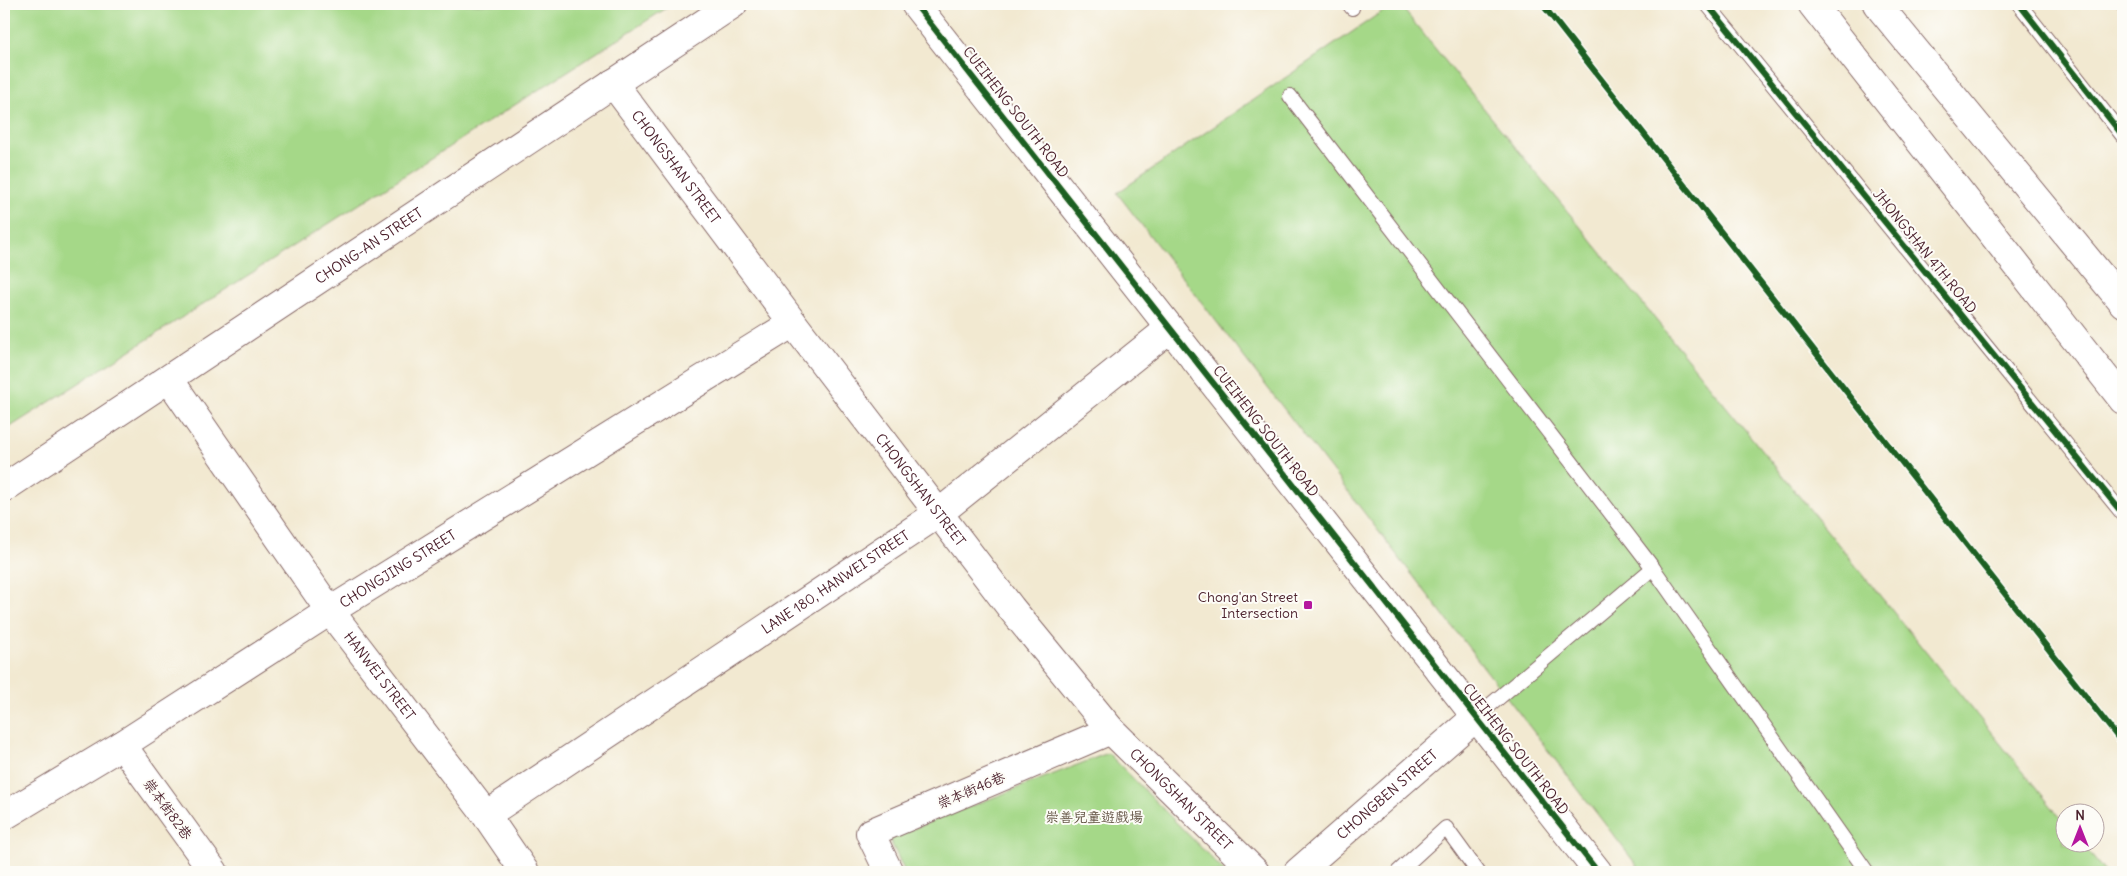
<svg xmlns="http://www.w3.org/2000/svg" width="2127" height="876" viewBox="0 0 2127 876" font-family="Delius,'LXGW WenKai TC',sans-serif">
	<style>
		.green { fill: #a5d888; stroke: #787c5a }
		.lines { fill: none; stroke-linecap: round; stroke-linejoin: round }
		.lane-casing { stroke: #856665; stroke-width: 16 }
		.street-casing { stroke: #856665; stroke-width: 30 }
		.primary-casing { stroke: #856665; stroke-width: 30 }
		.lane { stroke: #fff; stroke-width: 14 }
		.street { stroke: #fff; stroke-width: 28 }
		.primary { stroke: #fff; stroke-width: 28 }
		.cycleway-casing { stroke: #fdfcf7; stroke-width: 9 }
		.cycleway { stroke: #1b5e20; stroke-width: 6 }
		.poi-dot { fill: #b5179e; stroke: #fdfcf7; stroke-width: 2 }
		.labels { text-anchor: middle; stroke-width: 4; stroke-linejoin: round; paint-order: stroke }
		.street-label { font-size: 14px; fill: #4a1f2b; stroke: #fdfcf7 }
		.poi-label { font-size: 14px; fill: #4a1f2b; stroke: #fdfcf7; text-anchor: end }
		.park-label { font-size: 14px; fill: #655647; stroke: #fdfcf7 }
	</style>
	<rect width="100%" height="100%" fill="#fdfcf7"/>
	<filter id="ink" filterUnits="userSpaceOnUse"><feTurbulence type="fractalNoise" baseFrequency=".02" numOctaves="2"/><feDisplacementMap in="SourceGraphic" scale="10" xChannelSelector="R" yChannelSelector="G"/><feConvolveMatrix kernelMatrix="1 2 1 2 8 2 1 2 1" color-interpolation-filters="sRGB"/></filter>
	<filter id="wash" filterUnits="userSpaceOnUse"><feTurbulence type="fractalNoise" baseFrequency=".0096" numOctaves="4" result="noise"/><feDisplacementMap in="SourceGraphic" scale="20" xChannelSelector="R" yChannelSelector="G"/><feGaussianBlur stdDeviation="1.12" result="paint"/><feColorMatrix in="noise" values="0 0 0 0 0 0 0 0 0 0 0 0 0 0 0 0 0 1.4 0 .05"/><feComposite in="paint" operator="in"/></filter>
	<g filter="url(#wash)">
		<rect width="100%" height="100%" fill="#f2e9d1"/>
		<g class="green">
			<path d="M4 4H673L4 431Z"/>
			<path d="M1393 4H1399L2064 822V844H2082L2105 872H1642L1117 193Z"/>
			<path d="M1108 753 1225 872H905L889 838Z"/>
		</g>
	</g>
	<g filter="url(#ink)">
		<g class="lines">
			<defs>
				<g id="lane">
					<path d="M1349 4 1352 8"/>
					<path d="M1707 4 2123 514"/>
					<path d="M2019 4 2123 136"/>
					<path d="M2122 4 2123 5"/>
					<path d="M1290 96 1653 568 1867 872"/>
					<path d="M1476 717 1653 568"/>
					<path d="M1398 872 1446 828 1478 872"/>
				</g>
				<g id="street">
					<path d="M915 4 1598 872"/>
					<path id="s1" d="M613 83 793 323 1011 608 1111 730 1255 872"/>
					<path id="s2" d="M169 379 330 611 486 815 525 872"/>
					<path id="s3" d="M4 488 733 4"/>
					<path d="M122 745 214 872"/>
					<path id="s4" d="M486 815 939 513 1169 329"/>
					<path id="s5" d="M4 816 122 745 330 611 793 323"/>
					<path d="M889 872 870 833 1111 730"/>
					<path id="s6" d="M1298 872 1476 717"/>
				</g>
				<g id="primary">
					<path d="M1812 4 2123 400"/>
					<path d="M1877 4 2123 303"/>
				</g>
			</defs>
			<use href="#lane" class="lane-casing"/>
			<use href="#street" class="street-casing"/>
			<use href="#primary" class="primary-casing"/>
			<use href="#lane" class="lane"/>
			<use href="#street" class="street"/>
			<use href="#primary" class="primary"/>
			<defs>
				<g id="cycleway">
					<path d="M915 4 1598 872"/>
					<path d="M1542 4 2123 744"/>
					<path d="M1707 4 2123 514"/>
					<path d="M2019 4 2123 136"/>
				</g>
			</defs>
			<use href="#cycleway" class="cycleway-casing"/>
			<use href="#cycleway" class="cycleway"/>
		</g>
	</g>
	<rect class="poi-dot" x="1303" y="600" width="10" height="10" rx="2.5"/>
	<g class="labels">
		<g class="street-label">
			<text transform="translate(1016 112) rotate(52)" y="5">CUEIHENG SOUTH ROAD</text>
			<text dy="5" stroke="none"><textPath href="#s1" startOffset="105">CHONGSHAN STREET</textPath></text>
			<text dy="5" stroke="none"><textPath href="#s3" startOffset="438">CHONG-AN STREET</textPath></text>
			<text transform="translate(1925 251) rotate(51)" y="5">JHONGSHAN 4TH ROAD</text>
			<text transform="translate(1266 431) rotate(52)" y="5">CUEIHENG SOUTH ROAD</text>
			<text dy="5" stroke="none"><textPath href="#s1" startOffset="510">CHONGSHAN STREET</textPath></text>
			<text dy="5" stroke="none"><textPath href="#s5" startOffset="465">CHONGJING STREET</textPath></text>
			<text dy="5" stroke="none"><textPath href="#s4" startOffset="420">LANE 180, HANWEI STREET</textPath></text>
			<text dy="5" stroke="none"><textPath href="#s2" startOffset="364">HANWEI STREET</textPath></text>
			<text transform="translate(1516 749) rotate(52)" y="5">CUEIHENG SOUTH ROAD</text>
			<text transform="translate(971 790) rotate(-23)" y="5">崇本街46巷</text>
			<text dy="5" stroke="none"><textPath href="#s6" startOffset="118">CHONGBEN STREET</textPath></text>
			<text dy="5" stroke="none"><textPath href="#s1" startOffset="915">CHONGSHAN STREET</textPath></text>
			<text transform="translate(168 809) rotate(54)" y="5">崇本街82巷</text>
		</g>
		<g class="poi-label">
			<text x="1298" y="602">Chong'an Street<tspan x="1298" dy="16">Intersection</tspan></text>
		</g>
		<g class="park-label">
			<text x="1094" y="822">崇善兒童遊戲場</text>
		</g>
	</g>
	<rect width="2127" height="876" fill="none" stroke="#fdfcf7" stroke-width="20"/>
	<g transform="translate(2080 828)"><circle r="24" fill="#fdfcf7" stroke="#b5a4a5"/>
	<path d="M0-4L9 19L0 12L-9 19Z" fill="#b5179e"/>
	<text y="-8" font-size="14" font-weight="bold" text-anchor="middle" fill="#4a1f2b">N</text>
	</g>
</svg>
